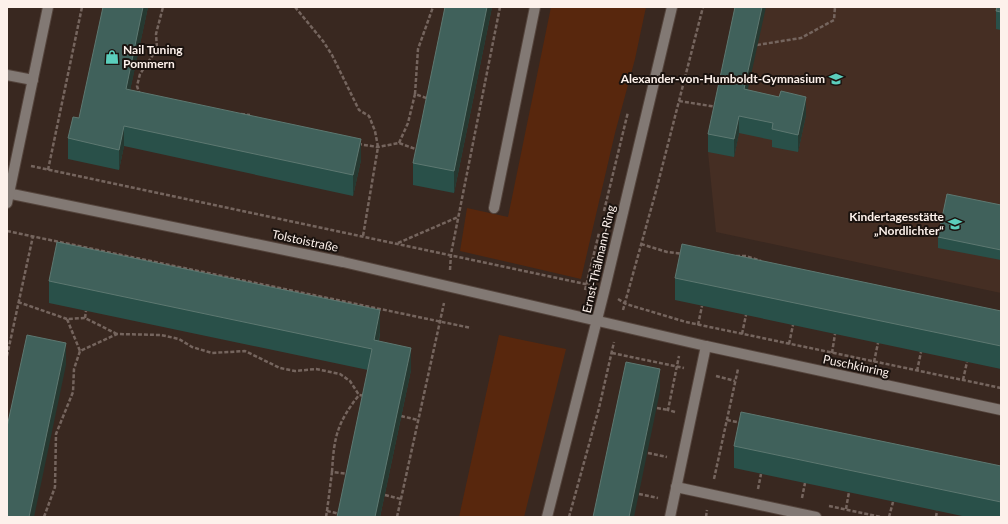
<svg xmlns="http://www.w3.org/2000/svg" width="1008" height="524" viewBox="0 0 1008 524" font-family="Lato,sans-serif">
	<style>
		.built { fill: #452e23 }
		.green { fill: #58270d }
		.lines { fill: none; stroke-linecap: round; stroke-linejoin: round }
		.minor-casing { stroke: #54443c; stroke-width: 12 }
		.path { stroke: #75655e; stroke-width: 2.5; stroke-dasharray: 4 2; stroke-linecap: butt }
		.minor { stroke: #827974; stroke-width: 10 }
		.wall { fill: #295049 }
		.shaded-wall { fill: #263931 }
		.building { fill: #40615b; stroke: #5d7871 }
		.labels { text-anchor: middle; stroke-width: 4; stroke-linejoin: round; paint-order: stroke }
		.poi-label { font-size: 12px; font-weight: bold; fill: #fdf1eb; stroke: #1b130f; text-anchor: end }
		.street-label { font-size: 12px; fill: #fdf1eb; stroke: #1b130f }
	</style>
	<rect width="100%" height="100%" fill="#392820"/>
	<path class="built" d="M738 7H1001V293L716 232 708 152Z"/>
	<g class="green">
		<path d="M551 7H646L635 59 615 133 581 279 460 251 467 208 508 217Z"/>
		<path d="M499 335 566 349 524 517H459Z"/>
	</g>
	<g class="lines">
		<defs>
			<g id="minor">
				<path d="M7 75 33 80"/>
				<path d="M7 193 343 262 706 346 670 517"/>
				<path d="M7 203 48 7"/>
				<path d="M494 208 535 7"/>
				<path d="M706 346 1001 410"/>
				<path d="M676 487 816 517"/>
				<path d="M547 517 605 288 672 7"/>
			</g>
		</defs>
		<use href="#minor" class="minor-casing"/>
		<g class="path">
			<path d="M295 7 323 41 332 55 359 110 369 116 375 131 378 147 363 236"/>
			<path d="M757 45 801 38 834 20 835 7"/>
			<path d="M415 94 418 49 433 7"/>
			<path d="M140 95 137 86 140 74 157 49 156 34 163 7"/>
			<path d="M679 101 717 107"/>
			<path d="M241 114 250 115"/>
			<path d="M399 143 408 123 415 94 429 99"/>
			<path d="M358 144 378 147 399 143 418 150"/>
			<path d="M31 166 590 285"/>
			<path d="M48 170 82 7"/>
			<path d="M604 211 628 112"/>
			<path d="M7 231 471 328"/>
			<path d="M398 243 458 217"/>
			<path d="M641 244 667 252 683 254"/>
			<path d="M736 256H746L761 261"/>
			<path d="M450 270 451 254 500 7"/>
			<path d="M585 290 599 233"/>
			<path d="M618 299 626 304 686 322 1001 388"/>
			<path d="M18 302 67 319"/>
			<path d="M623 310 656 191 703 7"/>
			<path d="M85 318 86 311"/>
			<path d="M698 325 702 306"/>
			<path d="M117 334 85 318 67 319 80 351 117 334 161 335 179 339 192 347 212 353 245 351 280 368 295 371 316 369 340 374 350 381 359 395"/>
			<path d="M742 334 746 315"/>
			<path d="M789 344 793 325"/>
			<path d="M612 353 684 368"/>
			<path d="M832 353 835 334"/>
			<path d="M7 356 33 236"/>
			<path d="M874 362 878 343"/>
			<path d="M917 371 921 352"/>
			<path d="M716 376 735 381"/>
			<path d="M963 380 967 362"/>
			<path d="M657 408 668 410"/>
			<path d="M675 412 668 410 679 356"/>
			<path d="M401 416 418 420"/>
			<path d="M727 420 742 423"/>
			<path d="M648 453 667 457"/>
			<path d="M332 472C334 437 337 423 359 395L365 396"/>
			<path d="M714 479 738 369"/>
			<path d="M758 489 761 474"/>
			<path d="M639 494 658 498"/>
			<path d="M385 495 401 499"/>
			<path d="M802 498 805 483"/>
			<path d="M829 506 881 517"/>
			<path d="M846 509 849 492"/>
			<path d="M327 511 332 472 349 474"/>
			<path d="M44 517 55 487 56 434 73 392 74 369 80 351"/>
			<path d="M326 517 327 511 340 514"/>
			<path d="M397 517 444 303"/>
			<path d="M569 517 599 408 614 342"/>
			<path d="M706 517 707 510"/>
			<path d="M889 517 893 502"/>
			<path d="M936 517 937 511"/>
		</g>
		<use href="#minor" class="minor"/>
	</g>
	<g class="wall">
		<path d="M148 7 130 90 361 160 353 196 124 146 119 170 68 159V138L79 118Z"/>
		<path d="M492 7 454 193 413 185V163Z"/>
		<path d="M1001 7V30L996 29V11Z"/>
		<path d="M748 90 806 115 798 152 772 147V140L739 133 734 157 708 152V134Z"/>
		<path d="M1001 205V260L938 248V237Z"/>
		<path d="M675 278 1001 311V369L675 300Z"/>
		<path d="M49 281 380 332 379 341 411 370 380 517H337L368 370 49 303Z"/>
		<path d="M734 446 1001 466V517H967L734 468Z"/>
	</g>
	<g class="shaded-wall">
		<path d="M143 7H148L126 110V89Z"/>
		<path d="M487 7H492L454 193V171Z"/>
		<path d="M762 7H766L744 107V89Z"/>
		<path d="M806 97V115L798 152V135Z"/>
		<path d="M739 116V133L734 157V139Z"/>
		<path d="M124 126V146L119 170V150Z"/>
		<path d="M361 139V160L353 196V175Z"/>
		<path d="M380 310V332L374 362V340Z"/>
		<path d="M66 343V365L34 517H29Z"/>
		<path d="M411 348V370L380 517H375Z"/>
		<path d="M660 369V391L634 517H629Z"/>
	</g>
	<g class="building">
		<path d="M103 7H143L126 89 361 139 353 175 124 126 119 150 68 138 73 117 79 118Z"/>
		<path d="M445 7H487L454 171 413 163Z"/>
		<path d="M735 7H762L744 89 779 97 781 91 806 97 798 135 772 129 773 123 739 116 734 139 708 134Z"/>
		<path d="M997 7H1001V12L996 11Z"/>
		<path d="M947 194 1001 205V250L938 237Z"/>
		<path d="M57 242 380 310 374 340 411 348 375 517H337L372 349 49 281Z"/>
		<path d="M682 244 1001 311V346L675 278Z"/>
		<path d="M27 335 66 343 29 517H7V427Z"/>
		<path d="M626 362 660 369 629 517H593Z"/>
		<path d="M741 412 1001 466V502L734 446Z"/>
	</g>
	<defs>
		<symbol id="shop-bare" viewBox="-9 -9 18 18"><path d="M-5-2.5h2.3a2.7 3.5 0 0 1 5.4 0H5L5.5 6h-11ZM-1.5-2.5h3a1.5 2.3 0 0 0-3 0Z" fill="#5bcebc" stroke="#1b130f" stroke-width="2.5" paint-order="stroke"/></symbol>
		<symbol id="school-bare" viewBox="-9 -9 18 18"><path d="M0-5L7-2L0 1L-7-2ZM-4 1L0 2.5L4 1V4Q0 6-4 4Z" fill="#5bcebc" stroke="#1b130f" stroke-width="2.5" paint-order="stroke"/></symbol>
	</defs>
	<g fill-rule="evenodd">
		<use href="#shop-bare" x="102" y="47" width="20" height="20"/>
		<use href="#school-bare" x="826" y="69" width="20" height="20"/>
		<use href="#school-bare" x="945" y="214" width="20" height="20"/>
	</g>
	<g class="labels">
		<g class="poi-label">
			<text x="123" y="54" text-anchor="start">Nail Tuning<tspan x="123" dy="14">Pommern</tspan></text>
			<text x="825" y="83">Alexander-von-Humboldt-Gymnasium</text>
			<text x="944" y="221">Kindertagesstätte<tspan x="944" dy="14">„Nordlichter“</tspan></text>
		</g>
		<g class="street-label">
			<text transform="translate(305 241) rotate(12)" y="4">Tolstoistraße</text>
			<text transform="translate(599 259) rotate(-77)" y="4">Ernst-Thälmann-Ring</text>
			<text transform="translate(856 366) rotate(12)" y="4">Puschkinring</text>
		</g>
	</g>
	<rect width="1008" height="524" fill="none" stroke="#fdf1eb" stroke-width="16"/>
</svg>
